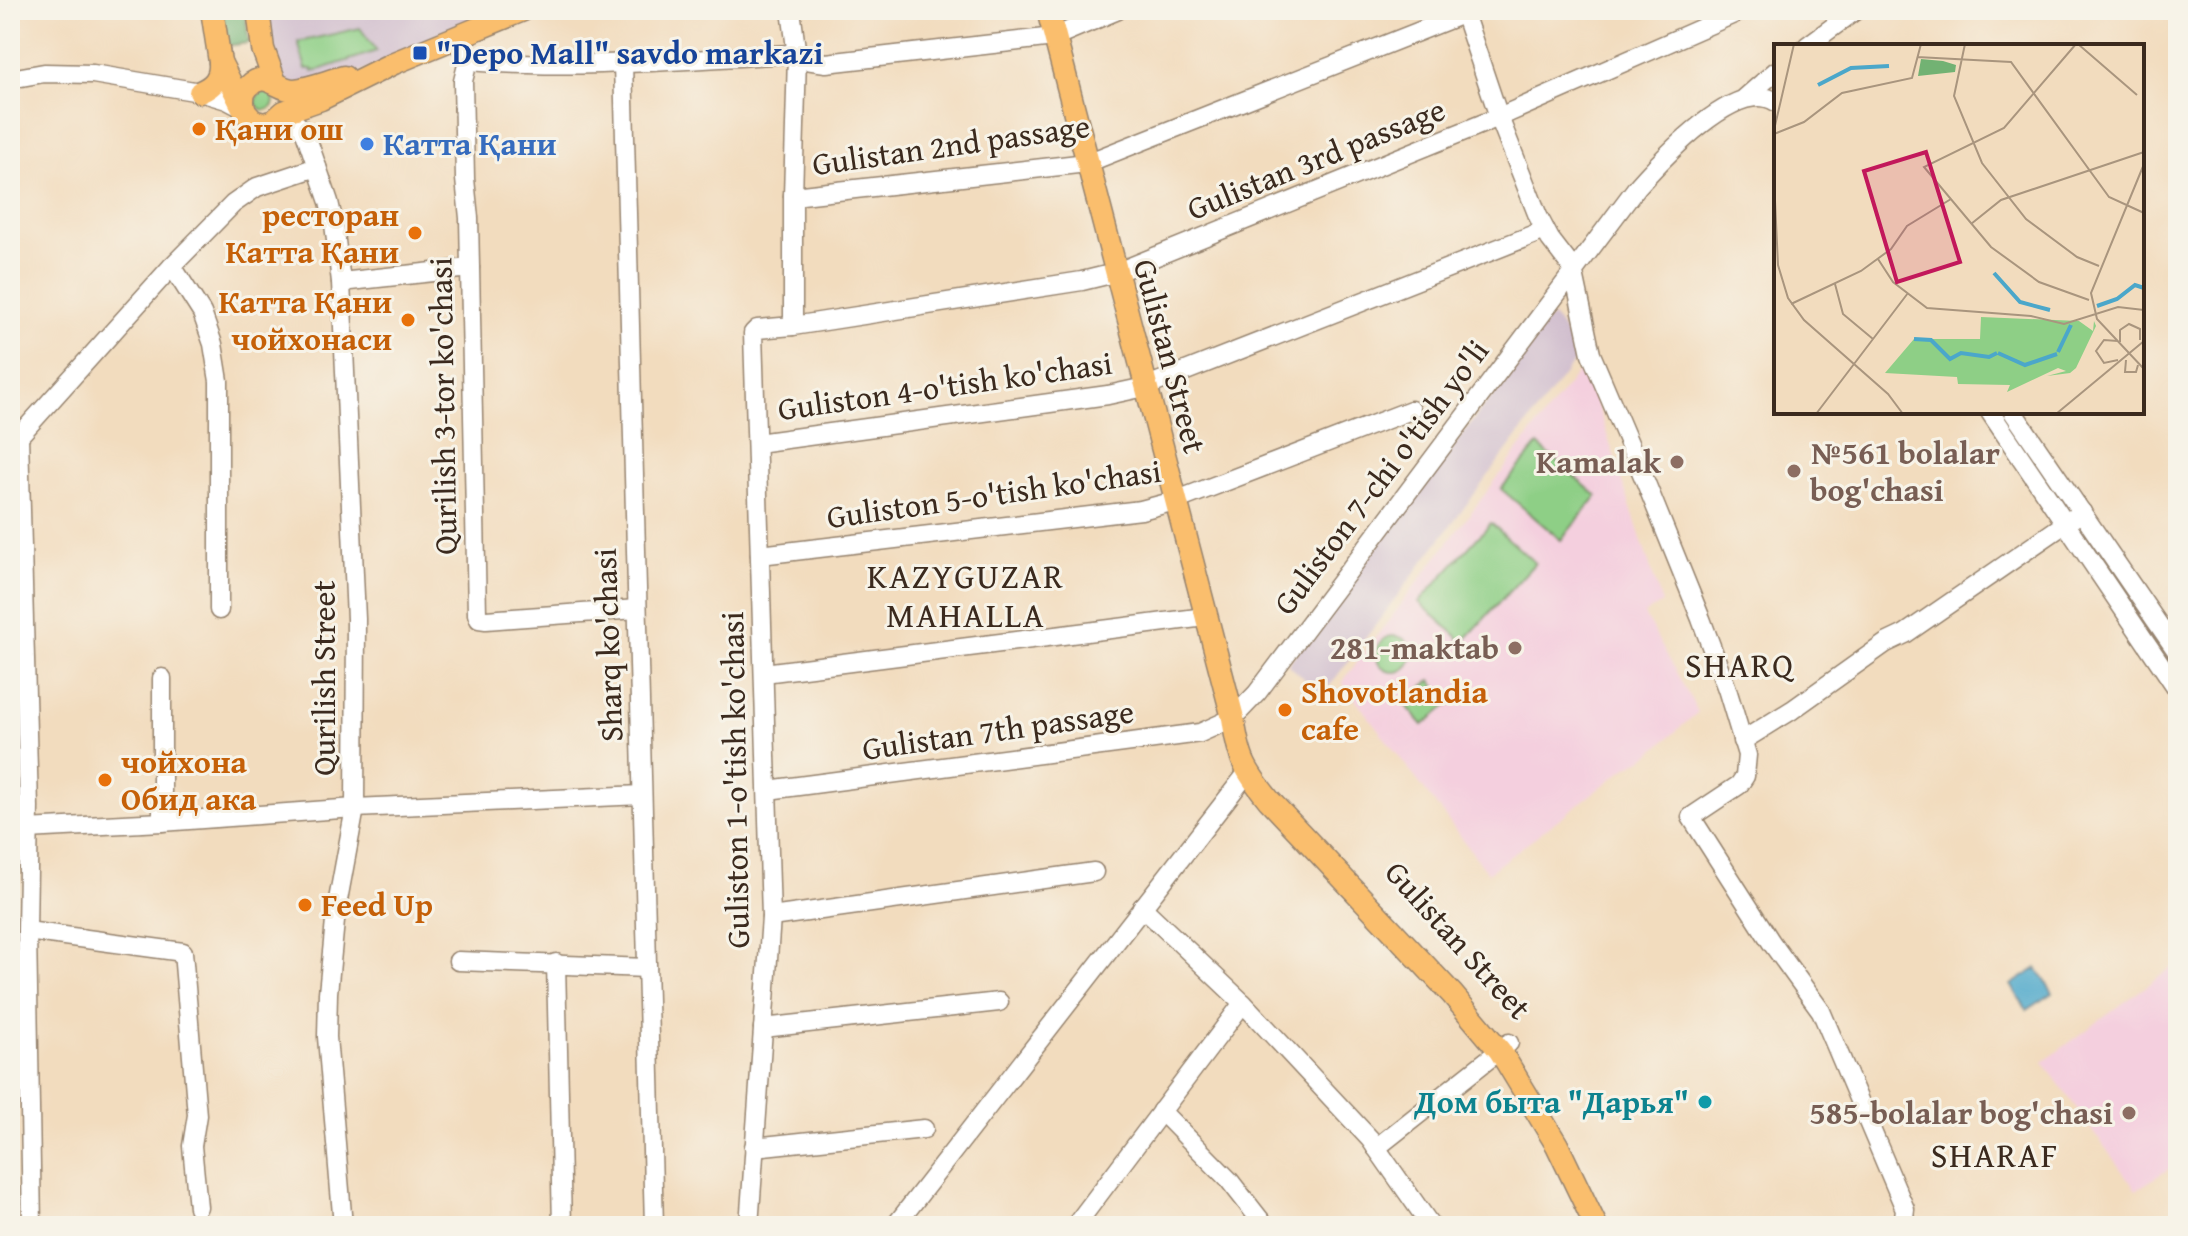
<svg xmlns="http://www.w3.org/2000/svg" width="2188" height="1236" viewBox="0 0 2188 1236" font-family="'Gentium Book Plus',serif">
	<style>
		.built { fill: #f4cfde }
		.industrial { fill: #d0bdce }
		.green { fill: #8ecf86; stroke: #647c52; stroke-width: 2 }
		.forest { fill: #72b273; stroke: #566e48; stroke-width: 2 }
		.water { fill: #4ba7ca; stroke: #436874; stroke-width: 2 }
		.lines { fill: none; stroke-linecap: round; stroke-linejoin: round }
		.minor-casing { stroke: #96836e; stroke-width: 21 }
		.major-casing { stroke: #96836e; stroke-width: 25 }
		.minor { stroke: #fff; stroke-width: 18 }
		.major { stroke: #fabe6d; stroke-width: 22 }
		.transit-dot { fill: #1a4fb4; stroke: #f7f3e8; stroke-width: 3 }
		.food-dot { fill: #e8710a; stroke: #f7f3e8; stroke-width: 3 }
		.shop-dot { fill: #3f7fe0; stroke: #f7f3e8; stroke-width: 3 }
		.education-dot { fill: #8d6e63; stroke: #f7f3e8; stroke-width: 3 }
		.culture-dot { fill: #0f9aa8; stroke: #f7f3e8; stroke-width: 3 }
		.labels { text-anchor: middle; stroke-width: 6; stroke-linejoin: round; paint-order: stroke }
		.transit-label { font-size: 32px; font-weight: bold; fill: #164399; stroke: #f7f3e8; text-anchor: start }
		.food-label { font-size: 32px; font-weight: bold; fill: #c56008; stroke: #f7f3e8; text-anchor: start }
		.shop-label { font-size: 32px; font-weight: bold; fill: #366cbe; stroke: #f7f3e8; text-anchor: start }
		.street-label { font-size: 32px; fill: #3b2a1e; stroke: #f7f3e8 }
		.education-label { font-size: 32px; font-weight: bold; fill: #785e54; stroke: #f7f3e8; text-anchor: end }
		.culture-label { font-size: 32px; font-weight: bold; fill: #0d838f; stroke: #f7f3e8; text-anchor: end }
		.neighbourhood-label { font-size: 34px; letter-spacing: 2px; fill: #3b2a1e; stroke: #f7f3e8 }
		.inset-river { fill: none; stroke: #4ba7ca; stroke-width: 4 }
		.inset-road { fill: none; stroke: #a9957e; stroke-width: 2 }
		.view { fill: #c2185b; fill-opacity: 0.15; stroke: #c2185b; stroke-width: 4 }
		.inset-edge { fill: none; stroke: #3b2a1e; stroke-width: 4 }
	</style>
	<rect width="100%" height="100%" fill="#f7f3e8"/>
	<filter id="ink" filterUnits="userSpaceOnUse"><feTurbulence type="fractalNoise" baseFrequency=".0125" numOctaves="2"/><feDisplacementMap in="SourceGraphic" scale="16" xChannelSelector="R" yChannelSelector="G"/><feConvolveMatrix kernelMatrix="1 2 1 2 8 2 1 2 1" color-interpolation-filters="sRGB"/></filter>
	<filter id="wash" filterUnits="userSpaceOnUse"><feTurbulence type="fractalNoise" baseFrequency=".006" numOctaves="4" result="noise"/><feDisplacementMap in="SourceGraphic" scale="32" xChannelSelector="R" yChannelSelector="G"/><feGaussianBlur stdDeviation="1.8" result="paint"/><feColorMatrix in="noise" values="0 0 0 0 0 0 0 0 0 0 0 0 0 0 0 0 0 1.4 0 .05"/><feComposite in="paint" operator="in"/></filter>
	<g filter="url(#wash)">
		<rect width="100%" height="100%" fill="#f2dcbe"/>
		<g class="built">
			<path d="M1584 364 1662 603 1644 614 1698 712 1649 755 1626 768 1488 873 1342 682Z"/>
			<path d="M2178 963V1163L2136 1190 2043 1062Z"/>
		</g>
		<g class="industrial">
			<path d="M258 10H523L394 63 284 89Z"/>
			<path d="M1553 316 1580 354 1322 696 1288 664 1488 401 1505 383 1543 325Z"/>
		</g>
		<g class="green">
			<path d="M360 28 377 51 313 72 312 69H306L298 42Z"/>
			<circle cx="265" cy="101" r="9"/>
			<path d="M1538 445 1597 496 1561 540 1501 489Z"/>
			<path d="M1491 523 1535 563 1463 642 1419 602Z"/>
			<circle cx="1394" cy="654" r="18"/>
			<path d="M1431 680 1450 703 1423 725 1404 703Z"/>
		</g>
		<path class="forest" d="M221 10H245L249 43 226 46Z"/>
		<path class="water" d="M2037 968 2053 993 2027 1010 2011 985Z"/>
	</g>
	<g filter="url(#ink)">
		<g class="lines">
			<defs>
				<g id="minor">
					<path d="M791 10 797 56 793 196V326"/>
					<path d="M1463 10 1499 117 1538 216 1550 239 1573 269 1591 354 1646 483 1701 619 1727 689 1747 755 1745 776 1739 785 1691 817 1771 942 1821 1011 1905 1209 1903 1226"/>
					<path d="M456 38 468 61 463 81 465 179 469 218 477 614 479 619 486 620 637 609"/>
					<path d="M1807 46 1856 10"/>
					<path d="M468 61C575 70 682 60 789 54L806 60 826 63 1054 37 1118 10"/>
					<path d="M623 63 654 1226"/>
					<path d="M10 79 44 73 93 74 200 92 227 100 244 109"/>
					<path d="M1745 98 1776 71"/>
					<path d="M284 112 305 132 329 202 334 224 341 282 356 619 355 808 336 911 328 993 327 1037 343 1226"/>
					<path d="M793 196 1087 163 1473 10"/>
					<path d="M172 266 202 313 213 344 219 381V610"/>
					<path d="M341 282 470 268"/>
					<path d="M1990 412 2178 690"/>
					<path d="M2013 412 2178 653"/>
					<path d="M19 436 29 807 27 931 32 1226"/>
					<path d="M757 443 1108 395 1145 387 1545 230"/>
					<path d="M12 444 172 266 233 204 257 187 317 167"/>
					<path d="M760 555 1141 510 1175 501 1411 410"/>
					<path d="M764 673 1205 617"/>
					<path d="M1742 741 1792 710 1886 643 1905 634 2082 512"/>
					<path d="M768 790 1200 733 1233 718 1257 693 1637 187C1661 160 1737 76 1776 102"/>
					<path d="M10 817H15L27 829 162 822 355 808 642 795"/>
					<path d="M162 822V678"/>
					<path d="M1142 907 1243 1003 1370 1139 1431 1226"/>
					<path d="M771 917 1094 872"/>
					<path d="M27 931 183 952 197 1115 192 1146 198 1207"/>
					<path d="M458 961 647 968"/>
					<path d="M556 963 562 1226"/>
					<path d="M763 1028 999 1002"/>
					<path d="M1161 1111 1229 1180 1265 1226"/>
					<path d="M754 1147 924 1129"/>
					<path d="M1376 1148 1509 1043"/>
					<path d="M749 1226 771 917 753 333 757 329 793 326 1082 281 1115 273 1499 117 1743 10"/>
					<path d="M895 1226 1248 772"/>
					<path d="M1075 1226 1243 1003"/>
				</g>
				<g id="major">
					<path d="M212 10 220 62 245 112 253 121 264 124 274 121 284 112 321 99 394 63 523 10"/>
					<path d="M258 10 263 49 275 82"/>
					<path d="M1048 10 1233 718C1239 759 1244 769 1269 800L1452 994 1500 1051 1557 1145 1596 1226"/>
					<path d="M200 92C214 86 221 78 220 62"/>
					<path d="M244 109C242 100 242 92 249 86 266 69 278 91 295 90 311 88 328 81 344 77"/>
				</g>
			</defs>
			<use href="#minor" class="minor-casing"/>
			<use href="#major" class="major-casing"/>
			<use href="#minor" class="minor"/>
			<use href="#major" class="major"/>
		</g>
	</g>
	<rect class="transit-dot" x="412" y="45" width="16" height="16" rx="4"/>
	<g class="food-dot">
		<circle cx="199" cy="129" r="8"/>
		<circle cx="415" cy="233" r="8"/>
		<circle cx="408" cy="320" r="8"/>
		<circle cx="1285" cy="710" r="8"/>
		<circle cx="105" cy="780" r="8"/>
		<circle cx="305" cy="905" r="8"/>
	</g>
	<circle class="shop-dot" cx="367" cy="144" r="8"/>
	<g class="education-dot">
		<circle cx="1677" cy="462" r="8"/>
		<circle cx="1794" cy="471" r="8"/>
		<circle cx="1515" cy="648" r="8"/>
		<circle cx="2129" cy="1113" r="8"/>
	</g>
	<circle class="culture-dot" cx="1705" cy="1102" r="8"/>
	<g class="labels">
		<g class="transit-label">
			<text x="436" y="64">"Depo Mall" savdo markazi</text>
		</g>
		<g class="food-label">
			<text x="215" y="140">Қани ош</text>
			<text x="399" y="226" text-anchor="end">ресторан<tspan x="399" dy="37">Катта Қани</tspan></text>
			<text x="392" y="313" text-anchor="end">Катта Қани<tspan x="392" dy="37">чойхонаси</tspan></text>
			<text x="1301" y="703">Shovotlandia<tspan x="1301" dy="37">cafe</tspan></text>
			<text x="121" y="773">чойхона<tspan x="121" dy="37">Обид ака</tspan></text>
			<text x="321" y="916">Feed Up</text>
		</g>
		<g class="shop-label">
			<text x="383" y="155">Катта Қани</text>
		</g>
		<g class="street-label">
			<text transform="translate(951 145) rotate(-8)" y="11">Gulistan 2nd passage</text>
			<text transform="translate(1316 159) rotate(-22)" y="11">Gulistan 3rd passage</text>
			<text transform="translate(1170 356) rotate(75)" y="11">Gulistan Street</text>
			<text transform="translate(945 386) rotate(-8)" y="11">Guliston 4-o'tish ko'chasi</text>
			<text transform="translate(443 406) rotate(-91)" y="11">Qurilish 3-tor ko'chasi</text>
			<text transform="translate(1381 477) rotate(-53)" y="11">Guliston 7-chi o'tish yo'li</text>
			<text transform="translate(994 494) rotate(-8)" y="11">Guliston 5-o'tish ko'chasi</text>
			<text transform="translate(608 645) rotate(-92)" y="11">Sharq ko'chasi</text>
			<text transform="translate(324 678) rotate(-90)" y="11">Qurilish Street</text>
			<text transform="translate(998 730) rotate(-8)" y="11">Gulistan 7th passage</text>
			<text transform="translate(735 780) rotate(-91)" y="11">Guliston 1-o'tish ko'chasi</text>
			<text transform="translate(1458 940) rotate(48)" y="11">Gulistan Street</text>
		</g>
		<g class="education-label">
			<text x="1810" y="464" text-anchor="start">№561 bolalar<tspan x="1810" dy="37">bog'chasi</tspan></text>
			<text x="1661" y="473">Kamalak</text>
			<text x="1499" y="659">281-maktab</text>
			<text x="2113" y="1124">585-bolalar bog'chasi</text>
		</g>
		<g class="culture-label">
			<text x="1689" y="1113">Дом быта "Дарья"</text>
		</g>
		<g class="neighbourhood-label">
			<text x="966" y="588">KAZYGUZAR<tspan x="966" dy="39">MAHALLA</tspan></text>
			<text x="1740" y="677">SHARQ</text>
			<text x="1995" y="1167">SHARAF</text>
		</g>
	</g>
	<g transform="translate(1774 44)">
		<rect width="370" height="370" fill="#f2dcbe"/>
		<path d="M207 273 305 277 319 287 320 277 322 282 302 324 296 329 273 332 292 327 284 324 233 348 236 341 184 340 183 333 111 329 140 295H206Z" fill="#8ecf86"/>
		<path d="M147 15 169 17 182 21 181 28 144 32Z" fill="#72b273"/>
		<path class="inset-river" d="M44 41 77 24 115 22M220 229 246 258 276 266M323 262 343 255 361 241 370 244M140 295 157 296 176 315 187 309 215 313 223 309M284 308 297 281M224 309 251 321 283 310"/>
		<path class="inset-road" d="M191 0 180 52 208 119 252 175 303 213 325 222M302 0 230 84 150 123 217 203 265 238 315 256M304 0 363 51M369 0 370 32M143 13 237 18 335 153 370 169M0 86 20 0M0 90 30 78 68 49 138 34 147 0M370 120 317 249 323 275 370 325M0 135 4 221 14 254 30 276 114 350 129 370M197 180 227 156 370 108M104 215 119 238 153 264 257 272 290 280 344 263 370 266M61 240 69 270 99 295M17 260 87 227 117 205 133 182 177 155M346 298V286L355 280 366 285V296M344 316 330 319 322 307 330 296 344 297M352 316 351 328H362L364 321M42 370 134 249M282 370 370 297"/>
		<path class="view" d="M152 108 186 218 123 238 90 127Z"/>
		<rect width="370" height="370" class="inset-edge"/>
	</g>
	<rect width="2188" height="1236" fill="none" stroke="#f7f3e8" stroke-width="40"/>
</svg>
